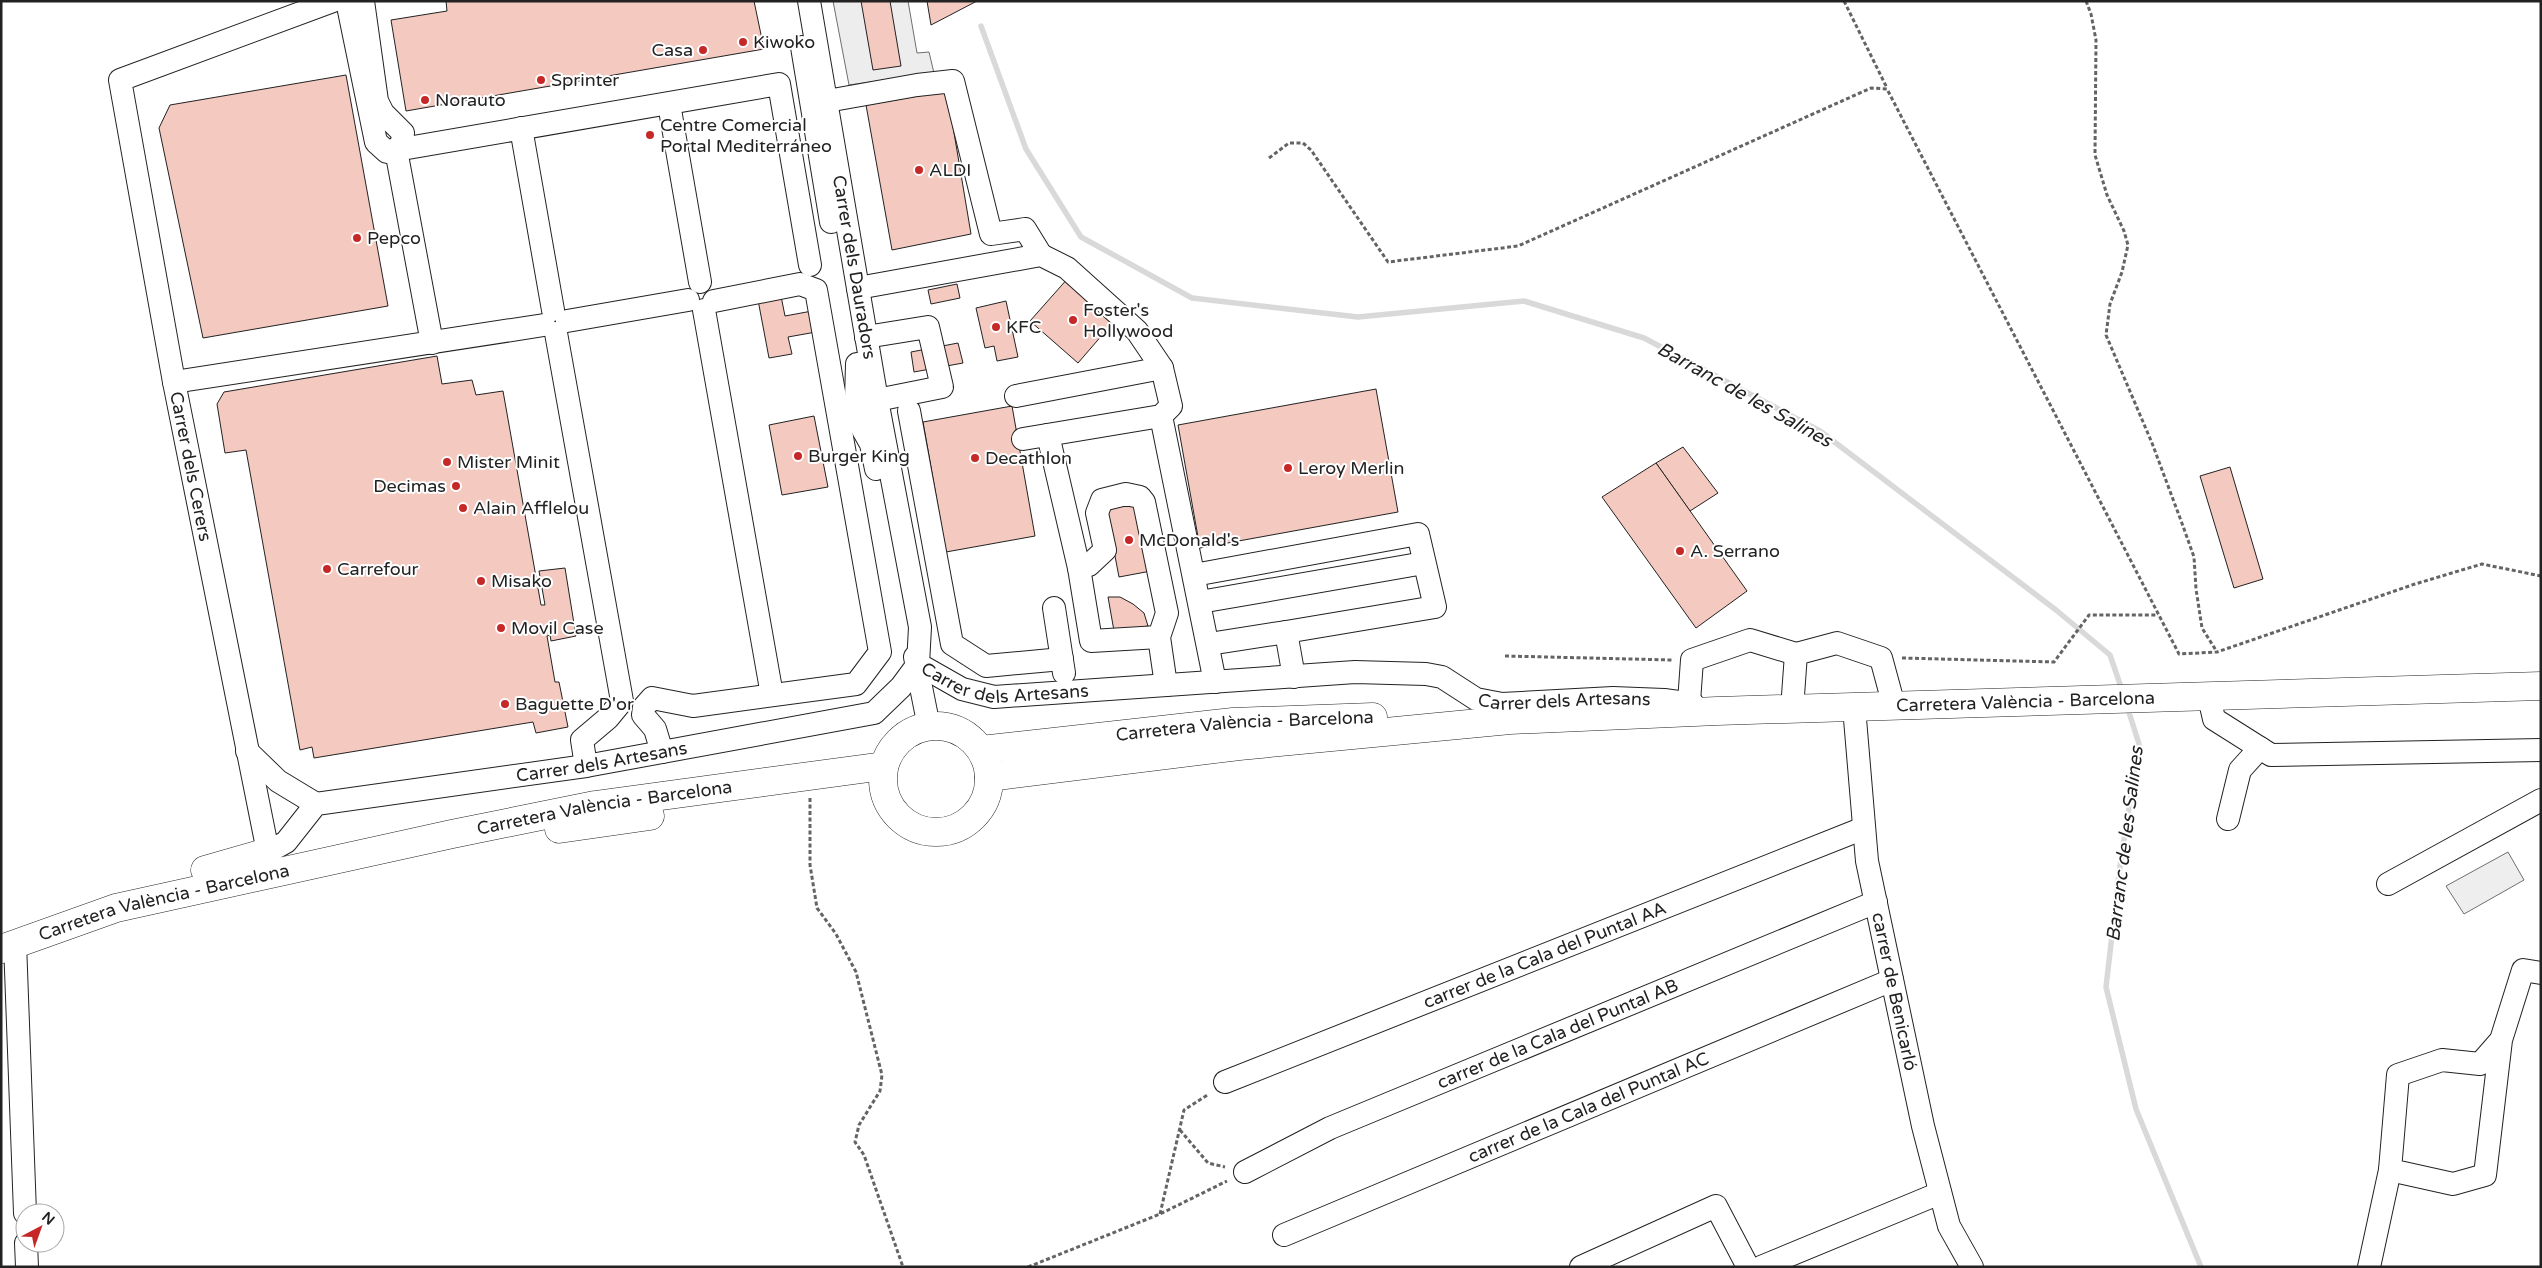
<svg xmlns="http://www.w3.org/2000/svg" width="2542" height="1268" viewBox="0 0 2542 1268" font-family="'Varela Round',sans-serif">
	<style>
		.green { fill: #eee; stroke: #6f6f6f }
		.parking { fill: #ededed; stroke: #6f6f6f }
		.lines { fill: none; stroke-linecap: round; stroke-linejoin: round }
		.stream { stroke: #d9d9d9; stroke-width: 5.5 }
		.building { fill: #f3c9c0; stroke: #222 }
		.minor-casing { stroke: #222; stroke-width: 24 }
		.major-casing { stroke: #222; stroke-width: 29 }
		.path { stroke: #646464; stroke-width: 3; stroke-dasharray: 4 2.5; stroke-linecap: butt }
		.minor { stroke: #fff; stroke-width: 22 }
		.major { stroke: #fff; stroke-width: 28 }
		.poi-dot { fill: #c62828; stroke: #fff; stroke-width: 2 }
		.labels { text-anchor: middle; stroke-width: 4; stroke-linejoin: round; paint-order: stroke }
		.poi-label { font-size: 18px; fill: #222; stroke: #fff; text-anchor: start }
		.street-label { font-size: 18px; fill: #222; stroke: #fff }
		.water-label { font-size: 19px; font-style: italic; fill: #222; stroke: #fff }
	</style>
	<rect width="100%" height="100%" fill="#fff"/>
	<path class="green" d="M2508 852 2524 880 2464 914 2446 886Z"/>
	<path class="parking" d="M833 1H908L917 53 929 52 934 73 849 85Z"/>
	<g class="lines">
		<g class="stream">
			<path d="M981 26 1026 149 1081 237 1192 298 1358 317 1524 301 1644 338 1820 431 2056 610 2110 655 2122 690"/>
			<path d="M2127 706 2139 744 2120 866 2106 987 2136 1109 2201 1267"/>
		</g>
	</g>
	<g class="building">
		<path d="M446 1H754L764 49 406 111 391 20 447 11Z"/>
		<path d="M861 1H890L901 66 873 70Z"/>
		<path d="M927 1H977L931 25Z"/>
		<path d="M346 75 388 306 203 338 159 128 170 105Z"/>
		<path d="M947 91 971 234 892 250 866 105Z"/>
		<path d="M1069 277 1116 319 1078 363 1030 321Z"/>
		<path d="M957 284 960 298 931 304 928 290Z"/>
		<path d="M781 296 785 316 812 311 816 332 788 337 792 354 769 358 758 300Z"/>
		<path d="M1006 301 1018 357 997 361 994 346 985 348 976 308Z"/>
		<path d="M958 343 963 363 914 372 911 352Z"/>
		<path d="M437 356 442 384 472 380 476 395 503 391 541 605H545L539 571 565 568 576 636 551 641 550 635 547 636 555 682H559L568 727 536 733 533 722 314 758 312 747 300 750 246 450 225 453 217 404 224 392Z"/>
		<path d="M1376 389 1398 512 1200 548 1178 425Z"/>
		<path d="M1012 406 1035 536 946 552 923 422Z"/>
		<path d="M814 416 828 487 782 495 769 425Z"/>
		<path d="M1683 447 1718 493 1690 511 1656 463Z"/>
		<path d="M1656 463 1747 591 1696 628 1602 497Z"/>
		<path d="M2230 467 2263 579 2234 588 2200 476Z"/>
		<path d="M1138 503 1151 571 1119 577 1106 509Z"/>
		<path d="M1108 597H1120L1133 604 1144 613 1148 626 1114 631Z"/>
	</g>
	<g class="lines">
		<defs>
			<g id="minor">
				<path id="s1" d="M333 1 120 80 174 382 268 852 286 842 316 804 586 766 874 713 901 687 918 664"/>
				<path d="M347 1 376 142 387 152C398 150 403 145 403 133L383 113 377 101 363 1"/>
				<path id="s2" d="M809 1 877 400 920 627 918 664"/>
				<path d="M802 47 831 222"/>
				<path d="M827 101 917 85 953 81 991 234 1025 229 1041 255"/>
				<path d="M669 104 700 282"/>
				<path d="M521 128 553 310"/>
				<path d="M858 288 1041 255 1067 268 1137 331 1162 368 1171 406 1161 416 1023 439"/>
				<path d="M704 310 772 695"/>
				<path d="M567 321 688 300"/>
				<path d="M556 333 622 701 608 718 582 740 586 766"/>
				<path d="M866 337 928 327 942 387 877 400"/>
				<path d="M432 343 396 150 779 84 810 265"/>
				<path d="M857 364 856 400 862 428 871 444 876 469"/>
				<path d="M174 382 544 325"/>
				<path d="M1016 396 1162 368"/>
				<path d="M909 411 952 644 986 666 1062 659"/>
				<path d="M1161 416 1215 682"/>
				<path d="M1048 435 1079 568 1091 641 1159 637"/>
				<path d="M1079 568 1089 565 1105 550 1097 513 1102 500 1126 494 1140 497 1144 502 1167 613 1159 637 1166 685"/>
				<path d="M1194 575 1418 534 1435 607 1286 632 1294 677"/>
				<path d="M1200 602 1424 563"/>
				<path d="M1054 608 1064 673"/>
				<path d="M1209 644 1286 632"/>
				<path d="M915 657 929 727"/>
				<path id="s3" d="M918 664 962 689 994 697 1355 672 1426 674 1442 677 1476 699 1502 704 1613 698 1664 700 1693 704"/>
				<path d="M2209 697 2214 719 2271 755 2541 750"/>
				<path d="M1689 702 1692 660 1750 640 1796 654"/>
				<path id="s4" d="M1854 707 1867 861 1923 1126 1949 1226 1972 1267"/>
				<path d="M1792 709 1796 654 1837 643 1881 658 1894 706"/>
				<path d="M247 751 278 781 316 804"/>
				<path d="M662 752 655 729 643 715 644 707 652 698 693 706 856 684 880 652 816 290 800 284 714 301"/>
				<path d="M2228 819 2240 770 2260 748"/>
				<path d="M2388 884 2541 800"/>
				<path d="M15 943 25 1213"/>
				<path d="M2501 1040 2480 1064 2442 1060 2398 1075 2390 1170 2453 1184 2485 1175 2501 1040 2523 970 2541 973"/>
				<path id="s5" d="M1225 1082 1864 828"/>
				<path id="s6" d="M1245 1172 1330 1128 1876 902"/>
				<path id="s7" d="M1284 1235 1892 980"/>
				<path d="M26 1243 27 1267"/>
				<path d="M1581 1267 1716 1206 1748 1267"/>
				<path d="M1761 1267 1940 1193"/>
				<path d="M2369 1267 2390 1170"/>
			</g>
			<g id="major">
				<circle cx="936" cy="779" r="53"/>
				<path id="s8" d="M981 750 1233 722 1373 717"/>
				<path id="s9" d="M989 777 1239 746 1510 720 1717 711 2541 686"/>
				<path d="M559 829 650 816"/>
				<path d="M205 870 268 852"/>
				<path id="s10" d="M1 949 116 908 452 834 595 805 884 766"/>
			</g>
		</defs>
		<use href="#minor" class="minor-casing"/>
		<use href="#major" class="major-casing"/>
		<g class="path">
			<path d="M1844 1 1887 88"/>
			<path d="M2086 1 2091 14 2096 40 2095 155 2107 195 2124 231 2128 245 2122 272 2110 304 2106 335 2152 443 2183 526 2194 557 2196 589 2202 628 2217 652"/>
			<path d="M1269 158 1289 143H1303L1311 150 1388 262 1518 246 1871 88 1887 89 2179 654 2217 652 2415 584 2482 564 2541 576"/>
			<path d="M1505 656 1672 660"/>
			<path d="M1902 658 2054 662 2089 615H2158"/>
			<path d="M810 798V865L817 908 836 934 856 972 882 1075 880 1091 859 1125 855 1142 864 1155 903 1267"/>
			<path d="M1180 1130 1208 1163 1225 1167"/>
			<path d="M1160 1214 1184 1110 1209 1094"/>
			<path d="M1028 1267 1160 1214 1227 1181"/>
		</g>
		<use href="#minor" class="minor"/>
		<use href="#major" class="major"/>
	</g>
	<g class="poi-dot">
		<circle cx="743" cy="42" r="5"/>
		<circle cx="703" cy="50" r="5"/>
		<circle cx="541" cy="80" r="5"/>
		<circle cx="425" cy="100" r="5"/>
		<circle cx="650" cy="135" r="5"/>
		<circle cx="919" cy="170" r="5"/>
		<circle cx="357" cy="238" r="5"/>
		<circle cx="1073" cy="320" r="5"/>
		<circle cx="996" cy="327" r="5"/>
		<circle cx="798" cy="456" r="5"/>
		<circle cx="975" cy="458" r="5"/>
		<circle cx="447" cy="462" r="5"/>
		<circle cx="1288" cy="468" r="5"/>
		<circle cx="456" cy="486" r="5"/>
		<circle cx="463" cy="508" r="5"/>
		<circle cx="1129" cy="540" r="5"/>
		<circle cx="1680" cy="551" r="5"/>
		<circle cx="327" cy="569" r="5"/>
		<circle cx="481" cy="581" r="5"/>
		<circle cx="501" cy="628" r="5"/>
		<circle cx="505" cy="704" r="5"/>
	</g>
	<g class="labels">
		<g class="poi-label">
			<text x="753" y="48">Kiwoko</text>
			<text x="693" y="56" text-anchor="end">Casa</text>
			<text x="551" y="86">Sprinter</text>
			<text x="435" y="106">Norauto</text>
			<text x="660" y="131">Centre Comercial<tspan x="660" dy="21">Portal Mediterráneo</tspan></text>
			<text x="929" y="176">ALDI</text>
			<text x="367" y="244">Pepco</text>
			<text x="1083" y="316">Foster's<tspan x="1083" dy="21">Hollywood</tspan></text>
			<text x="1006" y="333">KFC</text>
			<text x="808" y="462">Burger King</text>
			<text x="985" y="464">Decathlon</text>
			<text x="457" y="468">Mister Minit</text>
			<text x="1298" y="474">Leroy Merlin</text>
			<text x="446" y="492" text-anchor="end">Decimas</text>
			<text x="473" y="514">Alain Afflelou</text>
			<text x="1139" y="546">McDonald's</text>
			<text x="1690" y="557">A. Serrano</text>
			<text x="337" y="575">Carrefour</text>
			<text x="491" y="587">Misako</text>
			<text x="511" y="634">Movil Case</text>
			<text x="515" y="710">Baguette D'or</text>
		</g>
		<g class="street-label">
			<text dy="6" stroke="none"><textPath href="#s2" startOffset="270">Carrer dels Dauradors</textPath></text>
			<text dy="6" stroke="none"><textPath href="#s1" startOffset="620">Carrer dels Cerers</textPath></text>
			<text dy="6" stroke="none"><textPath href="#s3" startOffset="92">Carrer dels Artesans</textPath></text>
			<text dy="6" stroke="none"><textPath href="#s3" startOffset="662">Carrer dels Artesans</textPath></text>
			<text dy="6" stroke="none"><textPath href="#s9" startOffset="1040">Carretera València - Barcelona</textPath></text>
			<text dy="6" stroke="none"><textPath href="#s8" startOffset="265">Carretera València - Barcelona</textPath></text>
			<text dy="6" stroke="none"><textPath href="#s1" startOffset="1371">Carrer dels Artesans</textPath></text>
			<text dy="6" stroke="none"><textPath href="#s10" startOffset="621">Carretera València - Barcelona</textPath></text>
			<text dy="6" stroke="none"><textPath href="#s10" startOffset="170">Carretera València - Barcelona</textPath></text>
			<text dy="6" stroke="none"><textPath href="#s5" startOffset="344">carrer de la Cala del Puntal AA</textPath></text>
			<text dy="6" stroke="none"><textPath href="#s4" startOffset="288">carrer de Benicarló</textPath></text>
			<text dy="6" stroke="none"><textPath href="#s6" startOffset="342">carrer de la Cala del Puntal AB</textPath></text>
			<text dy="6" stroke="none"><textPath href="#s7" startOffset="330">carrer de la Cala del Puntal AC</textPath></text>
		</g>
		<g class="water-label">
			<text transform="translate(1745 394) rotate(29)" y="7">Barranc de les Salines</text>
			<text transform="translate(2124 844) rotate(-83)" y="7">Barranc de les Salines</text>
		</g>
	</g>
	<rect width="2542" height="1268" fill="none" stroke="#222222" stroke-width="5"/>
	<g transform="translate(40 1228) rotate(41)"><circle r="24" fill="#ffffff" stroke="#a7a7a7"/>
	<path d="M0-4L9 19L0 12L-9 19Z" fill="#c62828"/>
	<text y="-8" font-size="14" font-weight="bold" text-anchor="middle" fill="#222222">N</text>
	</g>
</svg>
